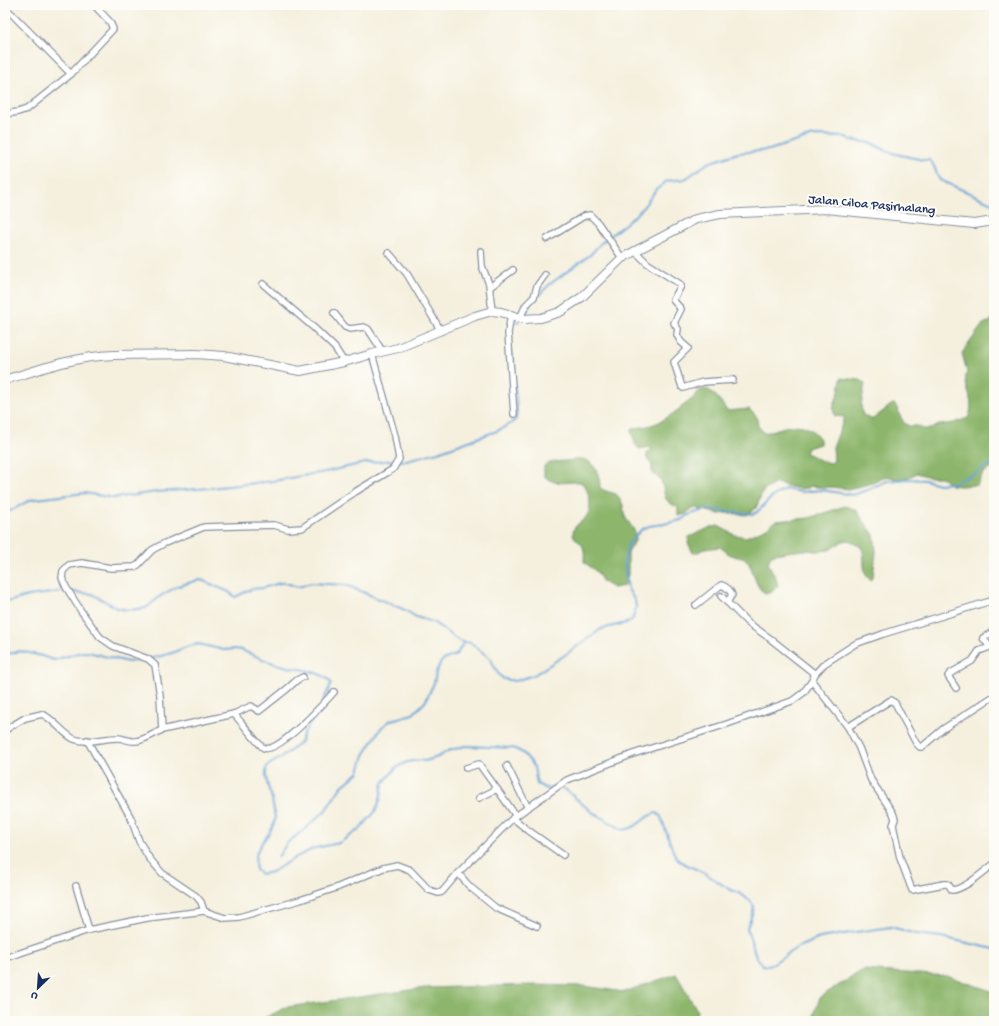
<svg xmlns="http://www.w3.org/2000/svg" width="999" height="1026" viewBox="0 0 999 1026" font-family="'Gochi Hand',sans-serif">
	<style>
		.forest { fill: #8db66c; stroke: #547265 }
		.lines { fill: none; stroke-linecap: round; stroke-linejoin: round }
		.stream { stroke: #67a3d8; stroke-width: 2 }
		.street-casing { stroke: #88909e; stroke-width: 8 }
		.primary-casing { stroke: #88909e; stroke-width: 10 }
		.street { stroke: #fff; stroke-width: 5.5 }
		.primary { stroke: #fff; stroke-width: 8 }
		.labels { text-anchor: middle; stroke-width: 4; stroke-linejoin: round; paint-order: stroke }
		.street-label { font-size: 13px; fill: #1b2f5e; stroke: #fdfcf7 }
	</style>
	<rect width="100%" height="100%" fill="#fdfcf7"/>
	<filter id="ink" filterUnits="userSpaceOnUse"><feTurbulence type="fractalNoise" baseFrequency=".025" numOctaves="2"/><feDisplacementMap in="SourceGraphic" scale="8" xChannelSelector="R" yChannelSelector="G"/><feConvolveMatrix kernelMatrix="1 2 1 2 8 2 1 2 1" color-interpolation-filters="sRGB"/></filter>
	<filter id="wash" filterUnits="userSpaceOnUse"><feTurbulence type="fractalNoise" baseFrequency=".012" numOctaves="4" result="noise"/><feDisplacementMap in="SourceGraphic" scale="16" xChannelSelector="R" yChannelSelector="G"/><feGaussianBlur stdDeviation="0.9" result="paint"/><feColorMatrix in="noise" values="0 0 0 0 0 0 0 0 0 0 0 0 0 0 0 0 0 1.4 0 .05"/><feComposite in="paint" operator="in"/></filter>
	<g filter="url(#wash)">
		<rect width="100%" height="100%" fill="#f5f0de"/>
		<g class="forest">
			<path d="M994 315V467L983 473 977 485 959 486 951 485 941 477H929L917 473 909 477 897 479 886 476 873 483 849 489 830 487 824 488 812 486 806 488 800 489 776 483 763 491 756 508 749 514 746 515 729 513 719 514 696 508 690 510 686 514 678 516V507C661 501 666 494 661 480L652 473V465C647 459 644 457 650 450L649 447 639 449 635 444 631 430 633 428C660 427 672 414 692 399 696 396 699 389 704 389 712 388 723 405 727 411L749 409 757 417 758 426 764 433C782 429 799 418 815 433 818 437 821 438 820 444L808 448 806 453 822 461 831 463 834 460 833 447 845 417 835 416C831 408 836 400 839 392 840 388 840 383 841 378L860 380 865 383 861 406 863 415 870 419H873L891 405 894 404 898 408 899 414 904 423 909 426H918L923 429H931L939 425 954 423 968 418C977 399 961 386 967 372L962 353 983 324 991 321Z"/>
			<path d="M576 459C593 457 600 473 600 488L606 491 616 494 618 496 623 505 625 517 634 530 636 539 628 553V575L624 586 613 588 603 582 597 572 584 562C584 558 585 551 583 547 581 542 574 539 573 534 572 526 582 522 586 517 593 507 590 489 580 482 565 481 557 487 544 476V466C553 459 565 463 576 459Z"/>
			<path d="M845 506 856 510 874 535 876 551 873 578 870 580C860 572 867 557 861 547L849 540 843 541 829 550 817 551 803 550 780 553 771 555 768 563 776 578 778 586 772 592 766 594C755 588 755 574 749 564 748 561 745 559 743 557H737L729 554 720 547 704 549 696 553H693L688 543 689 537 709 528 718 526 735 535 746 537 767 528 775 521 809 518Z"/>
			<path d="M863 970 947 976 994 992V1021H812L820 997Z"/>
			<path d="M676 974 697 1010 695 1021H258L287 1007 425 988 531 985 584 986 624 992Z"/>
		</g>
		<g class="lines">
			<g class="stream">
				<path d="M535 299 550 284 590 255 601 243 630 220 641 210 656 190 667 181 685 179 708 163 738 153 769 150 813 136 846 137 851 140 871 143 887 151 896 154 923 160H929C936 164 935 174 940 180L992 203 994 202"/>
				<path d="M526 312 531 304"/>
				<path d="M511 322H518L519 320"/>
				<path d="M5 514 30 500 36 499 85 493 113 498 157 492 210 488 273 481 325 472 365 463 396 460 403 461 438 452 497 431 510 424 516 419 517 410 512 353"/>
				<path d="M71 592 92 594 117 608 128 610 146 608 162 595 178 586 195 581 201 580 206 582 229 592 235 597 252 589 263 588 280 583H286L298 587 311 583 346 585 405 610 416 617 433 622 459 641 471 643 491 659 493 664 499 675 504 679 515 681 534 675 568 653 601 629 630 622 633 618 636 607 635 601 628 589 624 563 628 544 641 530 649 526 664 524 681 520 688 515 707 509 753 514 757 512 772 497 785 489 802 492 821 490 853 495 867 490 887 481 908 479 925 480 939 484 953 483 974 474 994 462"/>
				<path d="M5 601H11L28 596 60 592H67"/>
				<path d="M5 655 20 651 38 655 54 660 82 652H88L128 662 145 660"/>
				<path d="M150 659 172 653 186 647 198 644 224 650 235 649 241 650C254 655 267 662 280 665 296 670 317 669 330 681L331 684 323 701"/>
				<path d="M320 711 304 732 300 743 282 757 267 766C264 777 268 785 271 796 273 801 273 806 274 811 274 814 276 817 275 820 271 839 251 845 256 870L261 874 272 872 298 856 315 848 339 843 359 830 375 812 380 800 383 783 396 768 407 762 419 760 425 761 438 757 448 751 465 746 513 748 523 753 531 762 534 767 537 784 547 789 553 787"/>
				<path d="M559 787 566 790 592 812 623 830C627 829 630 829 633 827 642 823 647 814 657 813L661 817 673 851 679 861 706 874 729 889 741 894 750 901 754 906 753 912 747 928 756 957 763 965 769 966 798 947 820 938 856 932 891 927 916 934 941 937 994 949"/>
				<path d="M278 857 287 843 305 829 325 811 341 787 359 772 364 755 381 728 391 720 413 714 425 702 434 683 436 672 441 662 445 659 456 655 464 642"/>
			</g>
		</g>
	</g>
	<g filter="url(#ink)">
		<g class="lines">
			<defs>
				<g id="street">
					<path d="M5 7 71 74 113 29 110 22 94 5"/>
					<path d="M5 114 18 112 27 109 71 74"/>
					<path d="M547 239 584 216 590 215 598 223 622 258"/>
					<path d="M481 251 482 266 489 284 492 311"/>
					<path d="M635 251 647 263 680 284 681 286 673 300 681 309 674 323 678 329 677 335 681 342 688 348 674 362 682 387 683 388 703 382 733 380"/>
					<path d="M389 253 407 274 441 331"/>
					<path d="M263 284 314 328 335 348 344 362"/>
					<path d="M490 287 513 270"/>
					<path d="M334 313 345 327 350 329 364 327 368 329 383 352"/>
					<path d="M511 314 508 333 514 414"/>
					<path d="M520 318 526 305 534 297 537 286 545 275"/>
					<path d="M721 596 748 623 768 637 815 674"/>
					<path d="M696 605 721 585C726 586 731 591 732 595L727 602"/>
					<path d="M812 681 848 727 859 748 871 780 893 813 895 819 893 825 900 858 912 890 944 884H948L952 890C965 889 983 872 994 864"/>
					<path d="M956 688 948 676 951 673 972 661 979 651 990 647 983 638 993 632 994 633"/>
					<path d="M234 714C240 720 259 746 264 748 278 754 324 703 334 692"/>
					<path d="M848 727 891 700 895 703 916 743 920 747H922L943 729 994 696"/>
					<path d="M5 730 25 718 42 714C55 720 62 733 74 739 87 744 104 738 118 738 124 738 129 742 136 741 145 740 153 734 162 730L160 695 155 665 148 659 113 646 100 637 81 611 66 587 62 578 63 571 69 565 82 563 111 568 134 567 138 565 152 550 165 543 204 527 274 525 288 529 302 528 355 492 393 469 399 459 395 436 372 354"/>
					<path d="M162 730 234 714 251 706 259 711 287 689 297 680 303 677"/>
					<path d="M87 740 131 818 139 841 149 858 162 873 196 896 201 902 204 911"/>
					<path d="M507 766 528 808"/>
					<path d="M466 768 479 764 497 789"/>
					<path d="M479 798 497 789 516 816"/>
					<path d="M513 818 525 828 563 855"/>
					<path d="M458 873 470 887 496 908 537 926"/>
					<path d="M76 886 89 930"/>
					<path d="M5 958 89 930 147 918 204 911 225 918 239 917 300 900 336 888 383 868 397 865 410 870 429 890 438 893 442 892 458 873 513 818 567 780 633 754 727 724 792 701 803 693 812 681 815 674 824 664 855 644 883 634 994 600"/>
				</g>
				<path id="primary" d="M5 380C40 369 77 356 114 355L196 354 224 356 300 371 344 362 372 354 398 348 475 316 492 311 501 312 524 319 541 318 560 312 582 297 622 258 696 219 720 214 826 209 974 224 994 221"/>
			</defs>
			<use href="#street" class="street-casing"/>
			<use href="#primary" class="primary-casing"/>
			<use href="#street" class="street"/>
			<use href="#primary" class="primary"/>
		</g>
	</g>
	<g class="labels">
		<g class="street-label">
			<text transform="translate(872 203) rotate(5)" y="5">Jalan Ciloa Pasirhalang</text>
		</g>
	</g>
	<rect width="999" height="1026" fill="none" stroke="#fdfcf7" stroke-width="20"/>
	<g transform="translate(38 988) rotate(205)" stroke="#fdfcf7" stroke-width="3" paint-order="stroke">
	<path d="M0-3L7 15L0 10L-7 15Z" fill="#1b2f5e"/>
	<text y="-6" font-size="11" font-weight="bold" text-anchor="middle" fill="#1b2f5e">U</text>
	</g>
</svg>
